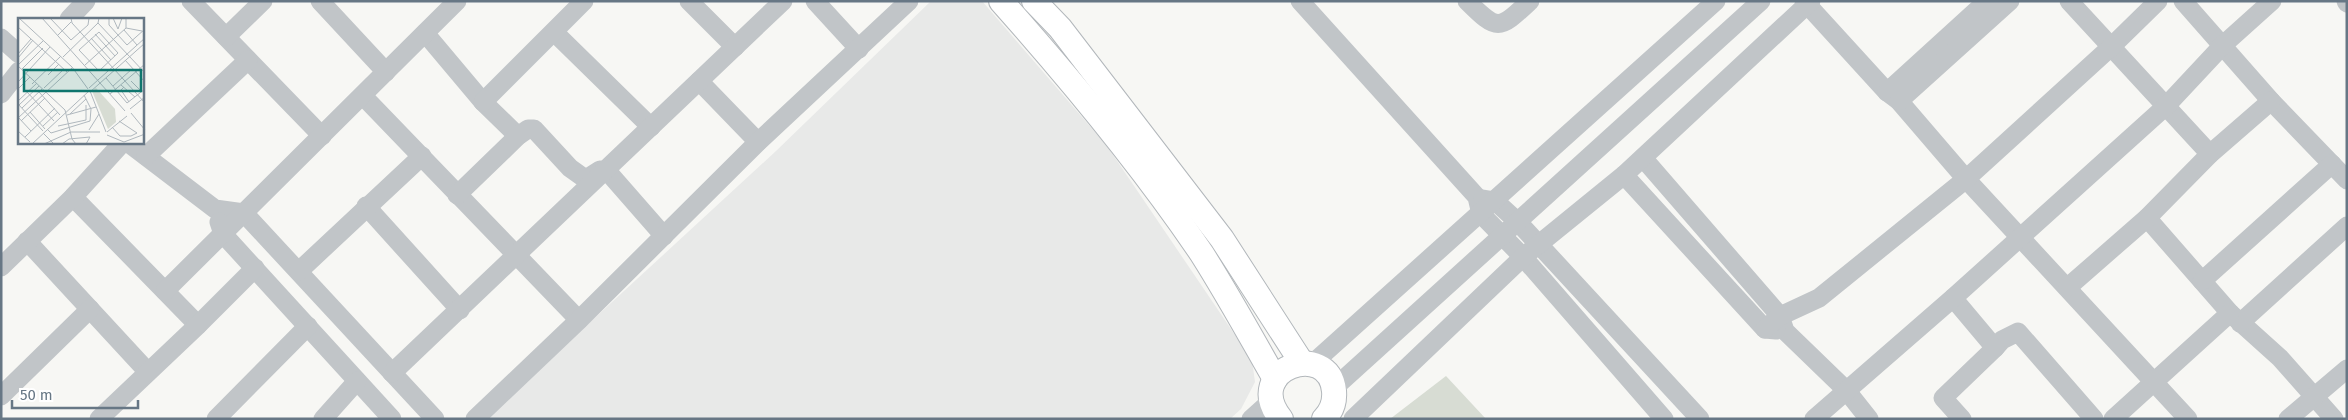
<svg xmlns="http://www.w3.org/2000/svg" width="2348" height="420" viewBox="0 0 2348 420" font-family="'Fira Sans',sans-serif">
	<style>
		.built { fill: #e8e9e8 }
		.green { fill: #d7dcd3 }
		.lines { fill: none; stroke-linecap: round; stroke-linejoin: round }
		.major-casing { stroke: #b2b7bb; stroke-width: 26 }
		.minor { stroke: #c1c5c8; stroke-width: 19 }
		.major { stroke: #fff; stroke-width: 24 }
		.inset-road { fill: none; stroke: #b0b8be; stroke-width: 1 }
		.view { fill: #0f766e; fill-opacity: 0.15; stroke: #0f766e; stroke-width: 2.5 }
		.inset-edge { fill: none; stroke: #677785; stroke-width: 2.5 }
	</style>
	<rect width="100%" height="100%" fill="#f7f7f4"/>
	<path class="built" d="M931 1H982L1107 146 1252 360 1255 382 1241 409 1230 419H485L776 151Z"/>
	<path class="green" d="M1446 376 1486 419H1390Z"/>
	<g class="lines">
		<defs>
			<g id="major">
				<path d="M1001 1C1072 81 1142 165 1202 254 1228 295 1251 337 1275 379"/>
				<path d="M1034 1 1060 28 1222 239 1302 363"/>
				<path d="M1281 419C1241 369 1329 339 1334 391 1335 402 1332 411 1324 419"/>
			</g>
		</defs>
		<use href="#major" class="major-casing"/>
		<g class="minor">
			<path d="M191 1 322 136"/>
			<path d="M320 1 386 72"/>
			<path d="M689 1 735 47"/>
			<path d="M815 1 859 49"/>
			<path d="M1300 1 1477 197 1481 214 1523 257 1664 419"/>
			<path d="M1467 1C1498 32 1499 30 1530 1"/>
			<path d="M1804 1 1887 92 1899 101 1966 179 2188 419"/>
			<path d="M2069 1 2210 154"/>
			<path d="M2183 1 2271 101 2347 180"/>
			<path d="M2346 1 2347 3"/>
			<path d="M69 19 86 1"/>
			<path d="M554 32 651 127"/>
			<path d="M425 33 483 102 518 136"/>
			<path d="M226 37 263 1"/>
			<path d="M1 38 19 54"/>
			<path d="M699 81 758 142"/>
			<path d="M1887 92 1987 1"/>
			<path d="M1 94 19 71"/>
			<path d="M363 96 579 320"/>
			<path d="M1899 101 2010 1"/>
			<path d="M483 102 584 1"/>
			<path d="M127 142 215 209 244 213 435 419"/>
			<path d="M146 156 248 60"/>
			<path d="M1643 158 1780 316 1785 331 1846 390 1869 419"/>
			<path d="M1624 175 1765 329 1776 330"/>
			<path d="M457 195 518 136 528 129H534L570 168 584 178 589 177 600 170 608 172 664 236"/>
			<path d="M73 197 198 325"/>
			<path d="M1483 199 1495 201 1518 222 1700 419"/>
			<path d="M366 206 460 310"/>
			<path d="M2147 218 2230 313 2280 358 2334 419"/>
			<path d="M219 222 223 234 392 419"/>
			<path d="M27 241 148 372"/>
			<path d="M1 267 73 197 123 142"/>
			<path d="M299 271 422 156"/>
			<path d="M2202 281 2332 164"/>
			<path d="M2068 287 2147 218 2210 154 2271 101"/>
			<path d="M165 291 457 1"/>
			<path d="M1953 298 1995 348 2002 340 2018 332 2094 419"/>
			<path d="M2240 323 2347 226"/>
			<path d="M1765 329 1780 316 1819 298 1966 179 2112 46 2158 1"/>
			<path d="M1312 364 1716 1"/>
			<path d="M392 373 783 1"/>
			<path d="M1334 388 1761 1"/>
			<path d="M1 396 90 309"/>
			<path d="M99 419 198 325 255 268"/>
			<path d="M216 419 308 326"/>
			<path d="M323 419 357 381"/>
			<path d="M475 419 579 320 758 142 909 1"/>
			<path d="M1251 419 1271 401"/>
			<path d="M1353 419 1523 257 1624 175 1811 1"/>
			<path d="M1814 419 1953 298 2166 106 2223 45 2272 1"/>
			<path d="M1962 419 1943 398 1995 348"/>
			<path d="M2113 419 2230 313"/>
			<path d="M2288 419 2347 369"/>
		</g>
		<use href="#major" class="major"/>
	</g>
	<g transform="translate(18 18)">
		<rect width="126" height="126" fill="#f7f7f4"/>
		<path d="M78 70 97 91 98 104 90 111 74 73Z" fill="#d7dcd3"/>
		<path class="inset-road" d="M1 0 54 49 70 71M24 0 107 93M32 0 53 22 70 7 71 0M53 0 54 5 127 85M91 0V7L109 27 127 11M95 0 100 11 104 0M80 5 127 55M0 9 49 54M108 10 124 13M106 12 119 27M81 14 100 35 81 53 61 32ZM77 16 97 38M40 17 53 4M73 20 93 42M0 36 13 21M45 39 80 5 81 0M0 40 15 22M107 42 127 64M0 47 25 23M67 47 108 10V0M0 48 47 92 54 121 58 126M4 51 25 30M30 57 41 46M88 60 109 85 127 71M1 63 32 29M113 63 124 74M14 66 43 38M103 67 117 79M95 68 114 51M106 69 103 72 111 84M26 70 46 51M71 70 127 20M0 71 12 59M72 73 88 114M9 74 36 103M21 74 42 97M72 74 127 25M92 76 127 46M0 83 19 65M0 86 25 113M1 87 21 68M4 90 24 71M112 91 127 79M12 94 27 111M113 95 127 112M52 96 68 81M49 97 78 89M0 99 13 113M0 100 54 50M3 103 27 80M25 108 40 94M40 108 68 102V87M94 109 102 118H113L119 115 101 103M29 111 33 115 72 103 73 91 66 77M71 112 81 96M0 113 12 124M89 114 109 98M25 115 36 126M89 117 106 124 127 116M7 119 37 90M14 126 71 73M26 126 53 114H82M44 126 51 121 72 119 68 126"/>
		<path class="view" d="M6 52H123V73H6Z"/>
		<rect width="126" height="126" class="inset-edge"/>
	</g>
	<rect width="2348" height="420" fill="none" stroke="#677785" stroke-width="5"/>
	<path d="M12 400v8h126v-8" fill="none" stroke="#677785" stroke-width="2.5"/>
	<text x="20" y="400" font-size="15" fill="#677785" stroke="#ffffff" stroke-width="4" paint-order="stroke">50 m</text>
</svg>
